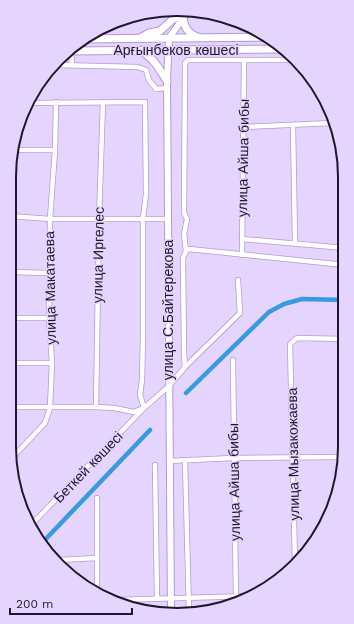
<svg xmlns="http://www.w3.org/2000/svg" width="354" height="624" viewBox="0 0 354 624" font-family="'Work Sans',sans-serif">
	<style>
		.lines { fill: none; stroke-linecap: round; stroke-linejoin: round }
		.canal { stroke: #399bdf; stroke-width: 4.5 }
		.minor-casing { stroke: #b398d8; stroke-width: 6 }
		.secondary-casing { stroke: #b398d8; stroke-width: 8 }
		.primary-casing { stroke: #b398d8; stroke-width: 9 }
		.minor { stroke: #fff; stroke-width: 4.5 }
		.secondary { stroke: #fff; stroke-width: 6 }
		.primary { stroke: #fff; stroke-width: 7 }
		.labels { text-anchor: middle; stroke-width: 3; stroke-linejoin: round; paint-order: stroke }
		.street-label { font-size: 14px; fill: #21162e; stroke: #e5d5fe }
		.rim { fill: none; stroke: #21162e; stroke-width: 2 }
	</style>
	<rect width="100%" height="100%" fill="#e5d5fe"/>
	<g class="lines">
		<g class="canal">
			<path d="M186 393 269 312 284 304 302 299 345 300"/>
			<path d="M41 544 150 430"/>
		</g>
		<defs>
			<g id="minor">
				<path d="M71 51 72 65"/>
				<path d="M56 65 138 67 146 70 149 80 156 89 167 88"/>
				<path d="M28 103 145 102 146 194 143 218V336L142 380 140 395 144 408"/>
				<path d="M293 125 295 243"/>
				<path d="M243 127 332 123"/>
				<path d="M13 150H55"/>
				<path d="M9 216 50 219H168"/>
				<path d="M242 239 345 248"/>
				<path d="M186 251 184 234 187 219 184 213 185 63 188 60H292"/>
				<path d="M242 255 244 60"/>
				<path d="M9 272 49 273"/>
				<path d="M9 318H49"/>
				<path d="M233 360 236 603"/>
				<path d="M9 363H52"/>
				<path d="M185 367 184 353 183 258 186 251 189 249 345 265"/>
				<path d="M9 407H96L114 408 134 412 141 409"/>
				<path d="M96 407 99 219 103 102"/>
				<path d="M11 459 45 423 50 408 52 363 49 318 50 219 55 150 56 102"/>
				<path d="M185 460 189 613"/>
				<path d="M169 461 233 458 345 457"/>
				<path d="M155 465 157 598"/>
				<path d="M97 498V593"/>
				<path d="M31 525 144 408 169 386 185 367 240 313 238 280"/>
				<path d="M59 560 97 558"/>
				<path d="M295 564 290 344 297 338 345 339"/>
				<path d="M114 600 251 596"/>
			</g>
			<path id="secondary" d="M171 614 167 81 169 38 184 17"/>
			<g id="primary">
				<path d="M183 19C185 29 189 34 198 37"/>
				<path d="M140 38 149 33 160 31 172 20 186 12"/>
				<path d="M81 39 270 37"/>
				<path d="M70 51 282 49"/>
				<path d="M141 51C154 58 159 69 167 81"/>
			</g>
		</defs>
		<use href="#minor" class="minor-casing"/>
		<use href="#secondary" class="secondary-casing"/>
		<use href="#primary" class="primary-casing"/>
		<use href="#minor" class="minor"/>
		<use href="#secondary" class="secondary"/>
		<use href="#primary" class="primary"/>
	</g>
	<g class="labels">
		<g class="street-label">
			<text x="176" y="55">Арғынбеков көшесі</text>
			<text transform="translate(243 158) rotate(-89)" y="5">улица Айша бибы</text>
			<text transform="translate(98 255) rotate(-89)" y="5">улица Иргелес</text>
			<text transform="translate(50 288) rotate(-91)" y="5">улица Макатаева</text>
			<text transform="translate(168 310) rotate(-90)" y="5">улица С.Байтерекова</text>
			<text transform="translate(293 454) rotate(-91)" y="5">улица Мызакожаева</text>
			<text transform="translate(88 467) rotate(-46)" y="5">Беткей көшесі</text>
			<text transform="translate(234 482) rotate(-91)" y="5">улица Айша бибы</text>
		</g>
	</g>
	<path d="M0 0H354V624H0ZM177 16H177A161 161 0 0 1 338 177V447A161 161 0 0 1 177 608H177A161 161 0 0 1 16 447V177A161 161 0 0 1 177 16Z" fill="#e5d5fe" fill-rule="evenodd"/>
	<path class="rim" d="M177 16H177A161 161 0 0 1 338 177V447A161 161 0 0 1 177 608H177A161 161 0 0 1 16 447V177A161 161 0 0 1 177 16Z"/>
	<path d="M10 608v6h122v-6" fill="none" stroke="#21162e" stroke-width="2"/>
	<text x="16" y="608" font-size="12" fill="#21162e" stroke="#e5d5fe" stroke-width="3" paint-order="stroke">200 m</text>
</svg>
